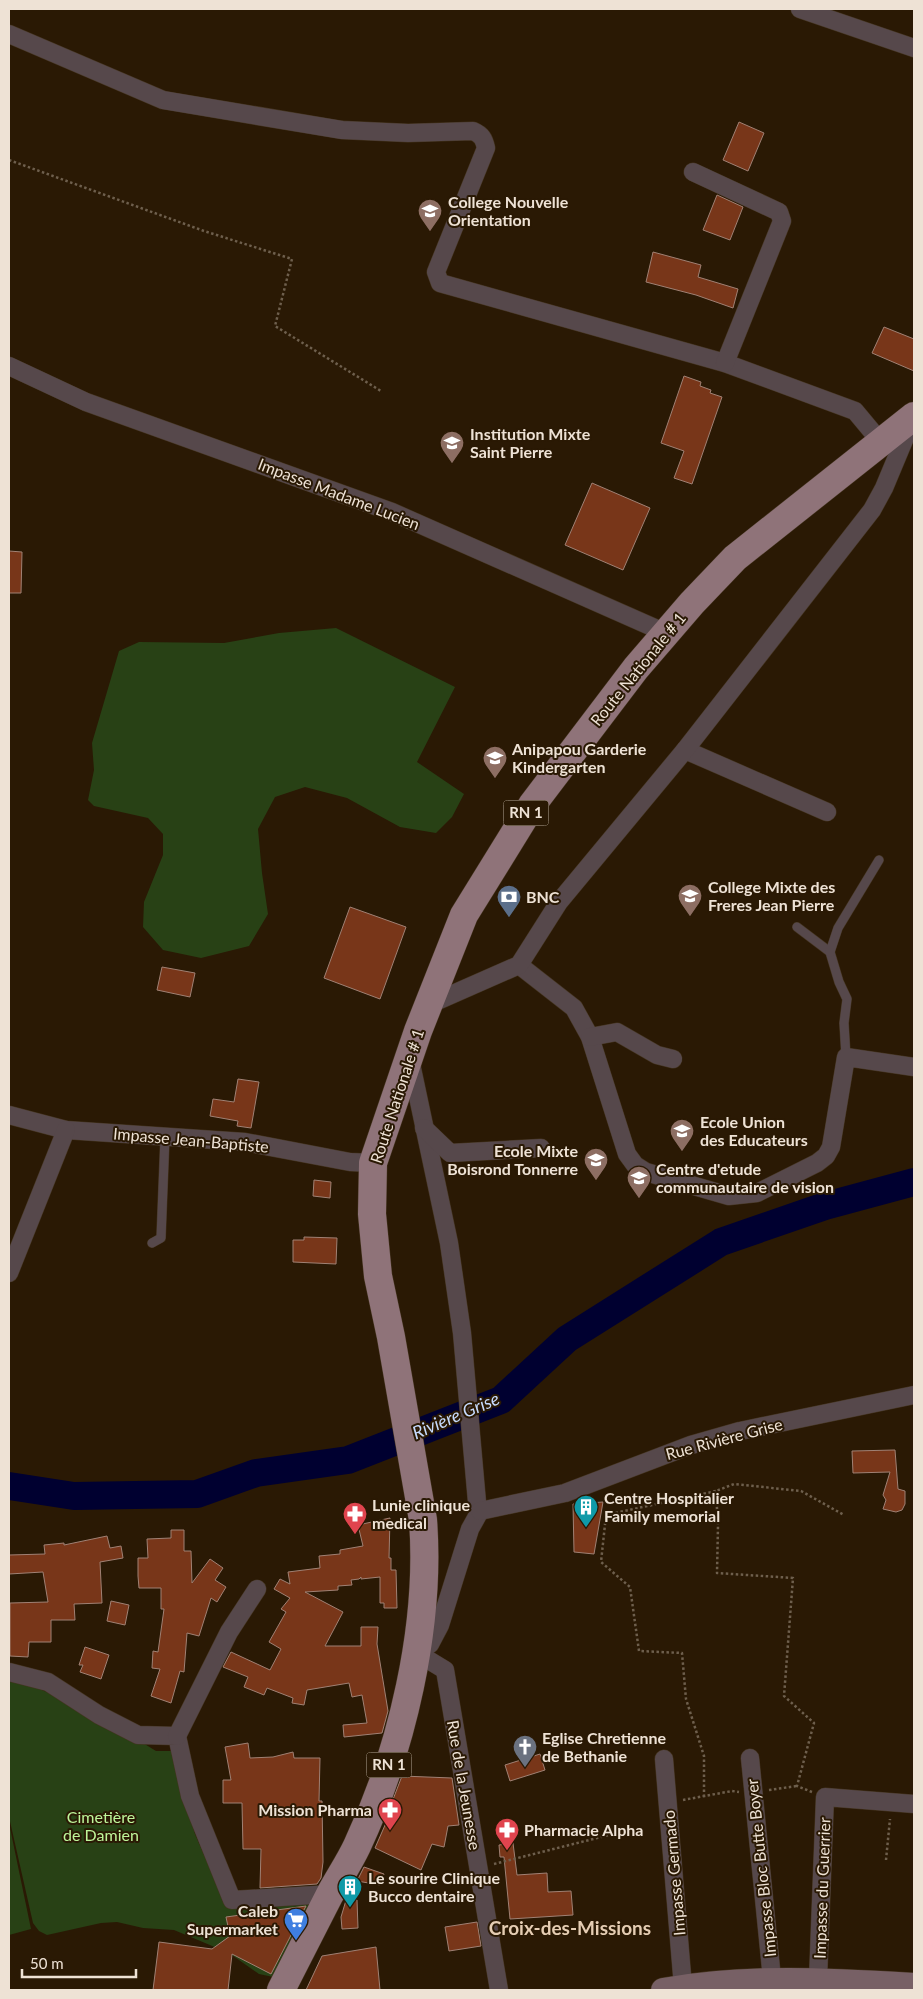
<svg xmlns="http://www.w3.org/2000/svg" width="923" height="1999" viewBox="0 0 923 1999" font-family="Lato,sans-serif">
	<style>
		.green { fill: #284115 }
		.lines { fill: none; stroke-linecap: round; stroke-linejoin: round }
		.river { stroke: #000030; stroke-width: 28 }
		.building { fill: #783619; stroke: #a08174 }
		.lane-casing { stroke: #453521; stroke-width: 10 }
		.street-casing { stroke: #453521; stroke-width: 19 }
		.secondary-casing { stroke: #453521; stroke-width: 25 }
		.primary-casing { stroke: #453521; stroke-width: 29 }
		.path { stroke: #6e5f4d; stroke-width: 2.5; stroke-dasharray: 2.5 2.5; stroke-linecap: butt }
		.lane { stroke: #56484b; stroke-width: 9 }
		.street { stroke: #56484b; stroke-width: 18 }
		.secondary { stroke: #776065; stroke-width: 24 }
		.primary { stroke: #8f7379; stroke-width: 28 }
		.labels { text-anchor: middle; stroke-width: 4; stroke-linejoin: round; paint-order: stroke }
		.shield { fill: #2a1904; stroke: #b3a696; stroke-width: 1 }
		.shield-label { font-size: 15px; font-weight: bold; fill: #eee2d5 }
		.poi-label { font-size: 16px; font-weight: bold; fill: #eee2d5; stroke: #2a1904; text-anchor: start }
		.street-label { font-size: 16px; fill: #eee2d5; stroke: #2a1904 }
		.park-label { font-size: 16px; fill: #bef59a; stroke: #2a1904 }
		.water-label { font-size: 18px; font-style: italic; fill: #c6dafd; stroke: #2a1904 }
		.quarter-label { font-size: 19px; font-weight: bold; fill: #e5cdb3; stroke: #2a1904 }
	</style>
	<rect width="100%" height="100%" fill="#2a1904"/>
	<g class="green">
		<path d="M336 628 455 687 417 762 464 794 452 817 436 833 400 827 347 798 305 787 275 797 258 829 262 873 268 914 249 946 201 958 163 950 143 927 144 902 163 855V834L148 818 94 806 88 800 94 770 92 743 119 651 139 642 224 643 279 633Z"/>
		<path d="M9 1679 31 1685 64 1700 130 1735 156 1751H175L179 1781 195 1834 223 1899 317 1897 278 1978 259 1974 229 1953 174 1930 143 1928 117 1922 101 1923 47 1935 39 1931 33 1923 9 1817Z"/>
		<path d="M9 1823 31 1929 9 1935Z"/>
	</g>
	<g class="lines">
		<path class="river" d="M9 1486 74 1496 197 1494 256 1473 348 1460 501 1400 567 1339 721 1242 825 1206 914 1182"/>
	</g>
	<g class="building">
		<path d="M739 122 764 133 748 171 723 160Z"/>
		<path d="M717 195 743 207 730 240 703 230Z"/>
		<path d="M653 252 701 265 698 277 738 289 733 308 696 295 646 282Z"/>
		<path d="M884 327 914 339V371L872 353Z"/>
		<path d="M684 376 701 382 700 386 711 390 710 393 722 397 692 484 674 478 684 451 661 443Z"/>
		<path d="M592 483 650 508 623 570 565 545Z"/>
		<path d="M9 551 22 552 21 593H9Z"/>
		<path d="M350 907 406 927 380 999 324 978Z"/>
		<path d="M162 967 195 973 190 997 157 990Z"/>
		<path d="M238 1079 259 1082 251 1128 237 1126 238 1121 210 1116 213 1099 234 1102Z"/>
		<path d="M314 1180 331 1182 330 1198 313 1196Z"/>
		<path d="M304 1237 337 1238 336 1264 293 1262V1240H304Z"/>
		<path d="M895 1450 898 1489 905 1491V1504L902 1510 896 1512 883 1509 886 1500 883 1495 890 1472 853 1473 852 1451Z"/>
		<path d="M603 1502 594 1554 574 1552 573 1504Z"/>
		<path d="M390 1518 389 1558H391V1570H396L397 1608H384V1603H380V1577L361 1579V1577L359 1579 351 1580 352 1585 338 1586V1590L305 1592 343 1612 325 1646H361V1627H378L377 1644 388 1711 382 1733 344 1737 343 1725 367 1723 362 1695 352 1697 349 1683 307 1690 304 1705 292 1703 293 1698 267 1688 264 1695 244 1687 248 1677 223 1667 231 1652 270 1670 281 1649 269 1642 286 1612 281 1609 290 1598 274 1589 280 1579 290 1584 288 1572 320 1568 319 1556 340 1554V1550L363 1546 358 1525Z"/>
		<path d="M171 1530H184V1551H191L192 1583 210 1559 223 1568 215 1580 226 1587 217 1602 211 1598 199 1636 187 1633 184 1672 180 1671 171 1703 151 1696 160 1669 152 1668 153 1651 158 1652 164 1609H161V1588H139L138 1576V1558H148L147 1539 171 1538Z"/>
		<path d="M107 1536 110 1548 121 1546 123 1558 100 1562 102 1603 74 1604 75 1620H51V1642H29L28 1657 10 1656V1603L48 1602 43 1572 9 1574V1555L45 1554 44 1545 64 1543V1545Z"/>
		<path d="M111 1601 129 1605 125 1625 107 1621Z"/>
		<path d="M85 1647 109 1655 101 1679 80 1672 83 1665H79Z"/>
		<path d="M248 1743 250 1758 273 1757 293 1752 294 1758H320L319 1801H322L323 1862 321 1878 317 1884 260 1888 261 1849H243L242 1803H223V1780H231L225 1747Z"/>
		<path d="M540 1754 545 1770 510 1781 505 1765Z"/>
		<path d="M402 1776 452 1778 459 1825 448 1826 444 1847 432 1844 421 1870 375 1848 389 1816 387 1815Z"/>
		<path d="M513 1843 517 1875 547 1873 548 1892 571 1891 573 1915 510 1919 504 1857H500L499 1845Z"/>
		<path d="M364 1867 384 1874 380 1885 357 1881Z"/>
		<path d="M347 1897 357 1900 358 1928 342 1929 341 1917Z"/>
		<path d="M306 1906 271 1974 232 1954 228 1990H153L159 1942 212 1949 230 1936 226 1917Z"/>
		<path d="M477 1922 481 1946 449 1951 445 1927Z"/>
		<path d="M376 1947 380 1990H306L322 1956Z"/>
	</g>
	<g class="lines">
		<defs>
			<g id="lane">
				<path d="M797 927 830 952 839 982 847 999 844 1023 846 1057"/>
				<path d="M830 952 838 928 879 860"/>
				<path d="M152 1243 161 1238 165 1137"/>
			</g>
			<g id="street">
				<path d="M800 9 914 48"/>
				<path d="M9 34 163 100 342 130 408 133 473 131C482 135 484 139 486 148L436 272 440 283 725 363 855 411 880 441"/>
				<path d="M693 172 779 212 782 221 725 363"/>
				<path d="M9 366 86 402 392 512 666 633"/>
				<path d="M685 750 827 812"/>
				<path d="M519 965 574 1008 590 1037 627 1154 635 1165 646 1172 729 1196 757 1193 817 1163 826 1156 831 1147 846 1057 914 1067"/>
				<path d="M428 1005 519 965 559 902 685 750 872 510 884 488 912 421"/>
				<path d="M590 1037 617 1032 657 1055 673 1059"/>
				<path d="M410 1059 449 1243 462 1333 477 1502 480 1511 470 1529 440 1625 430 1644 417 1653 445 1670 499 1990"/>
				<path d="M9 1115 66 1130 245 1142 350 1162 373 1163"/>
				<path d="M424 1128 450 1153 541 1148"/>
				<path d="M9 1273 66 1130"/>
				<path d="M480 1511 565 1493 691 1445 740 1431 914 1395"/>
				<path d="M9 1672 48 1682 99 1715 138 1735 177 1736 190 1796 232 1900 330 1894"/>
				<path d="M177 1736 229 1632 257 1589"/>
				<path d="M750 1758 772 1979"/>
				<path d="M664 1759 683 1987"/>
				<path d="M818 1979 825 1797 914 1804"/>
			</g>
			<path id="secondary" d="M663 1990C746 1975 831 1980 914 1985"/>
			<path id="primary" d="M281 1990C297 1959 313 1927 329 1896 338 1879 349 1863 357 1846 402 1750 431 1626 423 1520L391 1337 378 1276 372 1214 373 1163 418 1031 464 915 532 805 636 668 692 603 735 558 914 416"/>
		</defs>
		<use href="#lane" class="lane-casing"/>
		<use href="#street" class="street-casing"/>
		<use href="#secondary" class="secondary-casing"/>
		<use href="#primary" class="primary-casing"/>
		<g class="path">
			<path d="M9 160 204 231 292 259 275 326 381 391"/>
			<path d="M769 1790 797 1786"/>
			<path d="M812 1792 797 1786 814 1723 784 1696 793 1578 717 1573 718 1526 716 1491 734 1484 801 1491 844 1515"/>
			<path d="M704 1797V1756L686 1699 682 1653 639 1651 630 1587 601 1562 606 1515 716 1491"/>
			<path d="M683 1800 732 1791 739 1792"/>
			<path d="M886 1860 890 1819"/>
			<path d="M494 1864 613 1834"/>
		</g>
		<use href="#lane" class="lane"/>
		<use href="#street" class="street"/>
		<use href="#secondary" class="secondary"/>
		<use href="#primary" class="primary"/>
	</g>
	<defs>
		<symbol id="school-pin" viewBox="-11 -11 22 30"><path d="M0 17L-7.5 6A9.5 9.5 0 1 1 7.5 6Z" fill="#8d6e63" stroke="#2a1904"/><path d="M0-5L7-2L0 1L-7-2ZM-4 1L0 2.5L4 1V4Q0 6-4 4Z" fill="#fff"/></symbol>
		<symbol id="bank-pin" viewBox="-11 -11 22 30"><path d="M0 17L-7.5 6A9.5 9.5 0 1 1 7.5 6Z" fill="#5c6f8a" stroke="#2a1904"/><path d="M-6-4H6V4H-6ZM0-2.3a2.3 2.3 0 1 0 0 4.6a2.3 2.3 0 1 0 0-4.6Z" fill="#fff"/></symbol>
		<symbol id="building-pin" viewBox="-11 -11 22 30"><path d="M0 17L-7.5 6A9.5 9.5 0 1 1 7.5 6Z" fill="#0f9aa8" stroke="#2a1904"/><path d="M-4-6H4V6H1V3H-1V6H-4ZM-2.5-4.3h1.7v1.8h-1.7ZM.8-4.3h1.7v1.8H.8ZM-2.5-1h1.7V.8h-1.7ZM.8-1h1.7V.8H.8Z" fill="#fff"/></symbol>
		<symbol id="pharmacy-pin" viewBox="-11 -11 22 30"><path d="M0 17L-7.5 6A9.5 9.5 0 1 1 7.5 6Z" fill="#e0444e" stroke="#2a1904"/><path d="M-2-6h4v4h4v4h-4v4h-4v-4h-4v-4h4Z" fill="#fff"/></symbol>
		<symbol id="church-pin" viewBox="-11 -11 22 30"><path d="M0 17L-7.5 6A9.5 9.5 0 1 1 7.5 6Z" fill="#6b7280" stroke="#2a1904"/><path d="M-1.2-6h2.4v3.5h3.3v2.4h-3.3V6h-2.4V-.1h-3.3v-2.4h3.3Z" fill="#fff"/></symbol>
		<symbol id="supermarket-pin" viewBox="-11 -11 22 30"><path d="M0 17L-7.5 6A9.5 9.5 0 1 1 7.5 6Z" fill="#3f7fe0" stroke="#2a1904"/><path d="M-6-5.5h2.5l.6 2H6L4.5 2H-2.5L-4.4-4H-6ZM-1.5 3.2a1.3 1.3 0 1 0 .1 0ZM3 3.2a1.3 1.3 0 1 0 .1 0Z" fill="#fff"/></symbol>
	</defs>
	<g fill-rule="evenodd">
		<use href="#school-pin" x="416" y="197" width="28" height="38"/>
		<use href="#school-pin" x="438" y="429" width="28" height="38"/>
		<use href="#school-pin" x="481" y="744" width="28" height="38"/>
		<use href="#school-pin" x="676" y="882" width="28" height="38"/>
		<use href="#bank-pin" x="495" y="883" width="28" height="38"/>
		<use href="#school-pin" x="668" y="1117" width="28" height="38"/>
		<use href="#school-pin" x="582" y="1146" width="28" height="38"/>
		<use href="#school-pin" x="625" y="1164" width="28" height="38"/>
		<use href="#building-pin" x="572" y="1493" width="28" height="38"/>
		<use href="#pharmacy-pin" x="341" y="1500" width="28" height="38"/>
		<use href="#church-pin" x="511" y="1733" width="28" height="38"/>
		<use href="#pharmacy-pin" x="376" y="1796" width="28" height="38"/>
		<use href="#pharmacy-pin" x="493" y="1816" width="28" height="38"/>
		<use href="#building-pin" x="336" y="1873" width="28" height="38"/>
		<use href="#supermarket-pin" x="282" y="1906" width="28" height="38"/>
	</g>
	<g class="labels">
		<g class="shield">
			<rect x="503.5" y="800.5" width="45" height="25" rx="4"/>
			<rect x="366.5" y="1752.5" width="45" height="25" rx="4"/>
		</g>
		<g class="shield-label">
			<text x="526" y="818">RN 1</text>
			<text x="389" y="1770">RN 1</text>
		</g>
		<g class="poi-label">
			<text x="448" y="208">College Nouvelle<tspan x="448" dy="18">Orientation</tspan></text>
			<text x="470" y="440">Institution Mixte<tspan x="470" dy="18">Saint Pierre</tspan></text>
			<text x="512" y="755">Anipapou Garderie<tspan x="512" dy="18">Kindergarten</tspan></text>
			<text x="708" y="893">College Mixte des<tspan x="708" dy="18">Freres Jean Pierre</tspan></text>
			<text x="526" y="903">BNC</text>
			<text x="700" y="1128">Ecole Union<tspan x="700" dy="18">des Educateurs</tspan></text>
			<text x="578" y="1157" text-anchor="end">Ecole Mixte<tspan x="578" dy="18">Boisrond Tonnerre</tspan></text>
			<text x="656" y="1175">Centre d'etude<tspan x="656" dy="18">communautaire de vision</tspan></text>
			<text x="604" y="1504">Centre Hospitalier<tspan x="604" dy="18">Family memorial</tspan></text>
			<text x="372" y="1511">Lunie clinique<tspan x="372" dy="18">medical</tspan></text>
			<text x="542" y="1744">Eglise Chretienne<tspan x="542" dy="18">de Bethanie</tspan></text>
			<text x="372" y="1816" text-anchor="end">Mission Pharma</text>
			<text x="524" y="1836">Pharmacie Alpha</text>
			<text x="368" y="1884">Le sourire Clinique<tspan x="368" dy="18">Bucco dentaire</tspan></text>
			<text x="278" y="1917" text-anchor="end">Caleb<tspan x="278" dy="18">Supermarket</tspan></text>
		</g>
		<g class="street-label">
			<text transform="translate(339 494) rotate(21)" y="6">Impasse Madame Lucien</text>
			<text transform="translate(638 669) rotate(-51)" y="6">Route Nationale # 1</text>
			<text transform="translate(397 1096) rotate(-72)" y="6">Route Nationale # 1</text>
			<text transform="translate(191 1140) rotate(5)" y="6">Impasse Jean-Baptiste</text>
			<text transform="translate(724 1439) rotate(-15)" y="6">Rue Rivière Grise</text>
			<text transform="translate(464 1785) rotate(80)" y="6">Rue de la Jeunesse</text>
			<text transform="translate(761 1868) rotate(-96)" y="6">Impasse Bloc Butte Boyer</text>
			<text transform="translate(674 1873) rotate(-95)" y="6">Impasse Germado</text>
			<text transform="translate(822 1888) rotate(-88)" y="6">Impasse du Guerrier</text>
		</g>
		<g class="park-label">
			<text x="101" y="1823">Cimetière<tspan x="101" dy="18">de Damien</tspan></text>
		</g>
		<g class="water-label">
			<text transform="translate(456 1416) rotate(-23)" y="6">Rivière Grise</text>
		</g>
		<g class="quarter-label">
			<text x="570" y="1935">Croix-des-Missions</text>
		</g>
	</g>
	<rect width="923" height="1999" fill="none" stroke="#eee2d5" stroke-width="20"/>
	<path d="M22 1969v8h114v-8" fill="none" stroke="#eee2d5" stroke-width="2.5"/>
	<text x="30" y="1969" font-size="15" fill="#eee2d5" stroke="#2a1904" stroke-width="4" paint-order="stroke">50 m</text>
</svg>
